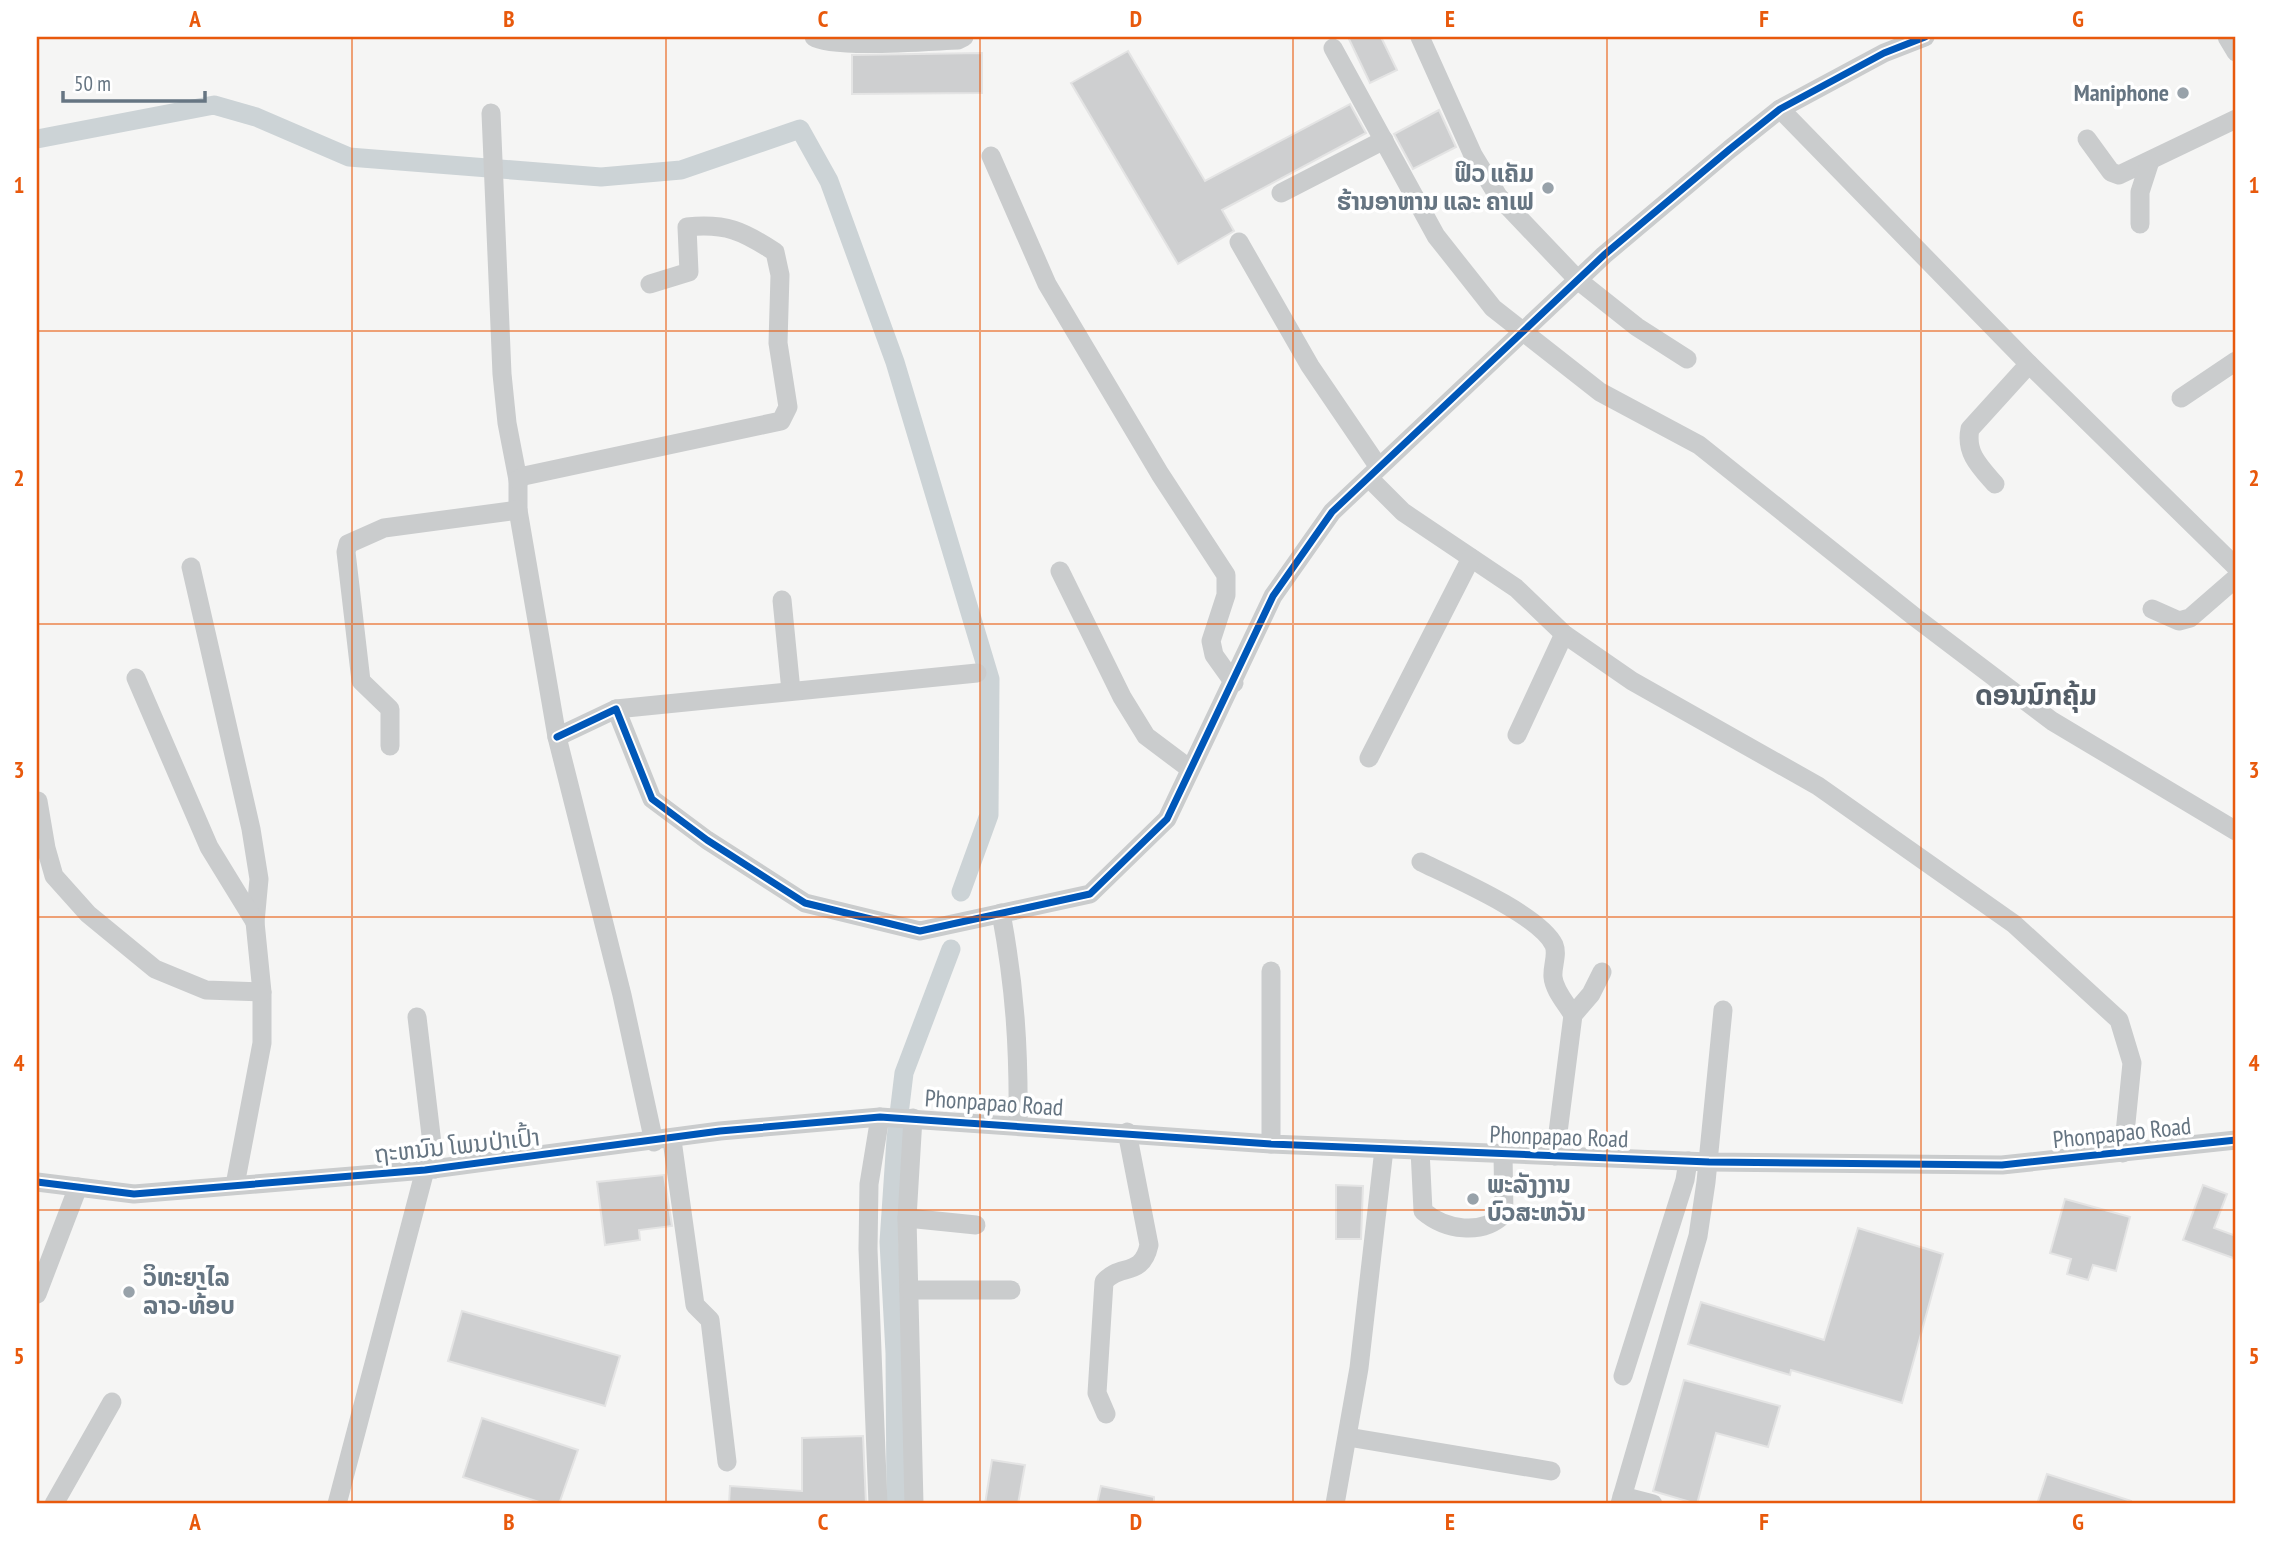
<svg xmlns="http://www.w3.org/2000/svg" width="2273" height="1541" viewBox="0 0 2273 1541" font-family="'PT Sans Narrow','Noto Sans Lao',sans-serif">
	<style>
		.lines { fill: none; stroke-linecap: round; stroke-linejoin: round }
		.canal { stroke: #ccd3d6; stroke-width: 19 }
		.building { fill: #cecfd0; stroke: #e4e4e4; stroke-width: 2 }
		.minor { stroke: #cacccd; stroke-width: 19 }
		.cycleway-casing { stroke: #fff; stroke-width: 11 }
		.cycleway { stroke: #0057b8; stroke-width: 7 }
		.grid { fill: none; stroke: #e8590c; stroke-width: 2; stroke-opacity: 0.55 }
		.poi-dot { fill: #98a2aa; stroke: #fff; stroke-width: 2.5 }
		.labels { text-anchor: middle; stroke-width: 7; stroke-linejoin: round; paint-order: stroke }
		.poi-label { font-size: 24px; font-weight: bold; fill: #667582; stroke: #fff; text-anchor: end }
		.street-label { font-size: 24px; fill: #667582; stroke: #fff }
		.quarter-label { font-size: 28px; font-weight: bold; fill: #545e68; stroke: #fff }
		.neatline { fill: none; stroke: #e8590c; stroke-width: 2.5 }
		.grid-label { font-size: 23px; text-anchor: middle; font-weight: bold; fill: #e8590c }
	</style>
	<rect width="100%" height="100%" fill="#f5f5f4"/>
	<g class="lines">
		<g class="canal">
			<path d="M37 139 214 105 256 117 349 157 601 177 681 170 800 129 829 181 895 362 990 679 989 815 961 892"/>
			<path d="M896 1504 895 1353 889 1242 896 1139 904 1073 951 949"/>
		</g>
	</g>
	<g class="building">
		<path d="M1348 37H1381L1397 70 1370 83Z"/>
		<path d="M1128 51 1205 181 1350 104 1366 133 1222 210 1234 231 1178 264 1071 83Z"/>
		<path d="M982 53V93L852 94V55Z"/>
		<path d="M1439 110 1456 147 1413 169 1394 134Z"/>
		<path d="M664 1175 672 1226 639 1230 640 1240 605 1245 597 1182Z"/>
		<path d="M1336 1185 1363 1186 1361 1239H1336Z"/>
		<path d="M2203 1185 2227 1194 2214 1228 2236 1236V1259L2183 1240Z"/>
		<path d="M2065 1199 2130 1217 2116 1271 2093 1265 2088 1280 2067 1274 2071 1259 2050 1253Z"/>
		<path d="M1858 1228 1943 1254 1902 1403 1791 1370 1790 1375 1688 1344 1701 1302 1824 1340Z"/>
		<path d="M462 1311 620 1356 605 1406 448 1361Z"/>
		<path d="M1684 1380 1780 1406 1768 1447 1716 1433 1697 1504 1653 1491Z"/>
		<path d="M482 1418 578 1450 559 1504H545L463 1477Z"/>
		<path d="M863 1436 866 1504H729L730 1486 802 1491V1438Z"/>
		<path d="M992 1460 1025 1465 1018 1504H985Z"/>
		<path d="M2047 1474 2131 1501 2130 1504H2037Z"/>
		<path d="M1101 1486 1154 1497V1504H1097Z"/>
	</g>
	<g class="lines">
		<g class="minor">
			<path d="M814 37C831 49 931 41 958 40L964 37"/>
			<path d="M1420 37 1473 155 1498 196 1579 281 1637 327 1687 359"/>
			<path d="M2227 37 2236 52"/>
			<path d="M1333 48 1436 236 1493 308 1600 392 1699 445 1916 618 2052 721 2236 831"/>
			<path d="M1780 109 2029 364 2236 567"/>
			<path d="M491 113 502 374 507 423 518 480V510L557 737 622 995 654 1142"/>
			<path d="M2087 139 2111 172 2119 175 2236 119"/>
			<path d="M991 156 1047 284 1160 474 1226 575V595L1211 641 1214 655 1234 683"/>
			<path d="M1281 193 1384 140"/>
			<path d="M2140 224V192L2150 161"/>
			<path d="M1239 242 1310 366 1378 466"/>
			<path d="M2181 398 2236 361"/>
			<path d="M1369 478 1403 512 1516 588 1564 634 1632 681 1818 786 2014 924 2119 1020 2132 1063 2123 1153"/>
			<path d="M518 480 524 476 781 421 788 407 778 343 780 275 775 252C743 231 726 223 687 227L689 272 650 284"/>
			<path d="M1995 484C1980 467 1965 453 1970 429L2029 364"/>
			<path d="M191 567 251 829 259 879 255 922 262 992V1043L235 1185"/>
			<path d="M1060 571 1122 697 1146 736 1190 769"/>
			<path d="M782 600 791 691"/>
			<path d="M2152 609 2179 621 2190 618 2236 578"/>
			<path d="M136 678 209 847 255 922"/>
			<path d="M616 709 977 673"/>
			<path d="M1517 735 1564 634"/>
			<path d="M557 737 616 709 652 799 707 840 805 903 920 931 1090 894 1167 819 1273 596 1332 512 1604 255 1730 149 1780 109 1884 53 1925 37"/>
			<path d="M390 746V709L361 681 346 552 348 544 384 528 518 510"/>
			<path d="M1369 758 1471 558"/>
			<path d="M38 801 46 848 54 876 88 914 155 969 206 990 262 992"/>
			<path d="M1421 862C1452 877 1540 915 1554 945 1558 955 1552 966 1553 977 1554 990 1566 1003 1573 1015"/>
			<path d="M1001 913C1015 987 1019 1049 1018 1124"/>
			<path d="M1271 971V1144"/>
			<path d="M417 1017 435 1169"/>
			<path d="M913 1118 907 1218 914 1504"/>
			<path d="M672 1140 695 1305 710 1320 727 1462"/>
			<path d="M1420 1150 1423 1211C1445 1230 1482 1236 1504 1214L1503 1154"/>
			<path d="M1555 1156 1573 1015 1591 994 1602 972"/>
			<path d="M37 1182 134 1194 425 1170 720 1131 880 1117 1271 1144 1709 1162 2002 1165 2236 1140"/>
			<path d="M907 1218 976 1225"/>
			<path d="M909 1290H1011"/>
			<path d="M37 1294 78 1187"/>
			<path d="M1623 1376 1685 1180 1688 1161"/>
			<path d="M1106 1414 1097 1393 1104 1282C1119 1263 1142 1278 1149 1245L1127 1132"/>
			<path d="M1348 1437 1551 1471"/>
			<path d="M1622 1496 1653 1504"/>
			<path d="M54 1504 112 1402"/>
			<path d="M337 1504 425 1170"/>
			<path d="M878 1504 868 1249 869 1184 880 1117"/>
			<path d="M1335 1504 1359 1368 1384 1149"/>
			<path d="M1620 1504 1698 1236 1706 1182 1723 1010"/>
		</g>
		<defs>
			<g id="cycleway">
				<path d="M557 737 616 709 652 799 707 840 805 903 920 931 1090 894 1167 819 1273 596 1332 512 1604 255 1730 149 1780 109 1884 53 1925 37"/>
				<path d="M37 1182 134 1194 425 1170 720 1131 880 1117 1271 1144 1709 1162 2002 1165 2236 1140"/>
			</g>
		</defs>
		<use href="#cycleway" class="cycleway-casing"/>
		<use href="#cycleway" class="cycleway"/>
	</g>
	<path class="grid" d="M352 37V1504M666 37V1504M980 37V1504M1293 37V1504M1607 37V1504M1921 37V1504M37 331H2236M37 624H2236M37 917H2236M37 1210H2236"/>
	<g class="poi-dot">
		<circle cx="2183" cy="93" r="7"/>
		<circle cx="1548" cy="188" r="7"/>
		<circle cx="1473" cy="1199" r="7"/>
		<circle cx="129" cy="1292" r="7"/>
	</g>
	<g class="labels">
		<g class="poi-label">
			<text x="2169" y="101">Maniphone</text>
			<text x="1534" y="182">ຟິວ ແຄັມ<tspan x="1534" dy="28">ຮ້ານອາຫານ ແລະ ຄາເຟ</tspan></text>
			<text x="1487" y="1193" text-anchor="start">ພະລັງງານ<tspan x="1487" dy="28">ບົວສະຫວັນ</tspan></text>
			<text x="143" y="1286" text-anchor="start">ວິທະຍາໄລ<tspan x="143" dy="28">ລາວ-ທ້ັອບ</tspan></text>
		</g>
		<g class="street-label">
			<text transform="translate(994 1103) rotate(4)" y="8">Phonpapao Road</text>
			<text transform="translate(2122 1133) rotate(-6)" y="8">Phonpapao Road</text>
			<text transform="translate(1559 1137) rotate(2)" y="8">Phonpapao Road</text>
			<text transform="translate(457 1146) rotate(-6)" y="8">ຖະຫນົນ ໂພນປ່າເປົ້າ</text>
		</g>
		<g class="quarter-label">
			<text x="2036" y="705">ດອນນົກຄຸ້ມ</text>
		</g>
	</g>
	<rect width="2273" height="1541" fill="none" stroke="#ffffff" stroke-width="77"/>
	<path d="M63 91v10h142v-10" fill="none" stroke="#667582" stroke-width="3.5"/>
	<text x="74" y="91" font-size="21" fill="#667582" stroke="#ffffff" stroke-width="5" paint-order="stroke">50 m</text>
	<rect x="38" y="38" width="2196" height="1464" class="neatline"/>
	<g class="grid-label">
		<text x="195" y="27">A</text>
		<text x="509" y="27">B</text>
		<text x="823" y="27">C</text>
		<text x="1136" y="27">D</text>
		<text x="1450" y="27">E</text>
		<text x="1764" y="27">F</text>
		<text x="2078" y="27">G</text>
		<text x="19" y="193">1</text>
		<text x="2254" y="193">1</text>
		<text x="19" y="486">2</text>
		<text x="2254" y="486">2</text>
		<text x="19" y="778">3</text>
		<text x="2254" y="778">3</text>
		<text x="19" y="1071">4</text>
		<text x="2254" y="1071">4</text>
		<text x="19" y="1364">5</text>
		<text x="2254" y="1364">5</text>
		<text x="195" y="1530">A</text>
		<text x="509" y="1530">B</text>
		<text x="823" y="1530">C</text>
		<text x="1136" y="1530">D</text>
		<text x="1450" y="1530">E</text>
		<text x="1764" y="1530">F</text>
		<text x="2078" y="1530">G</text>
	</g>
</svg>
